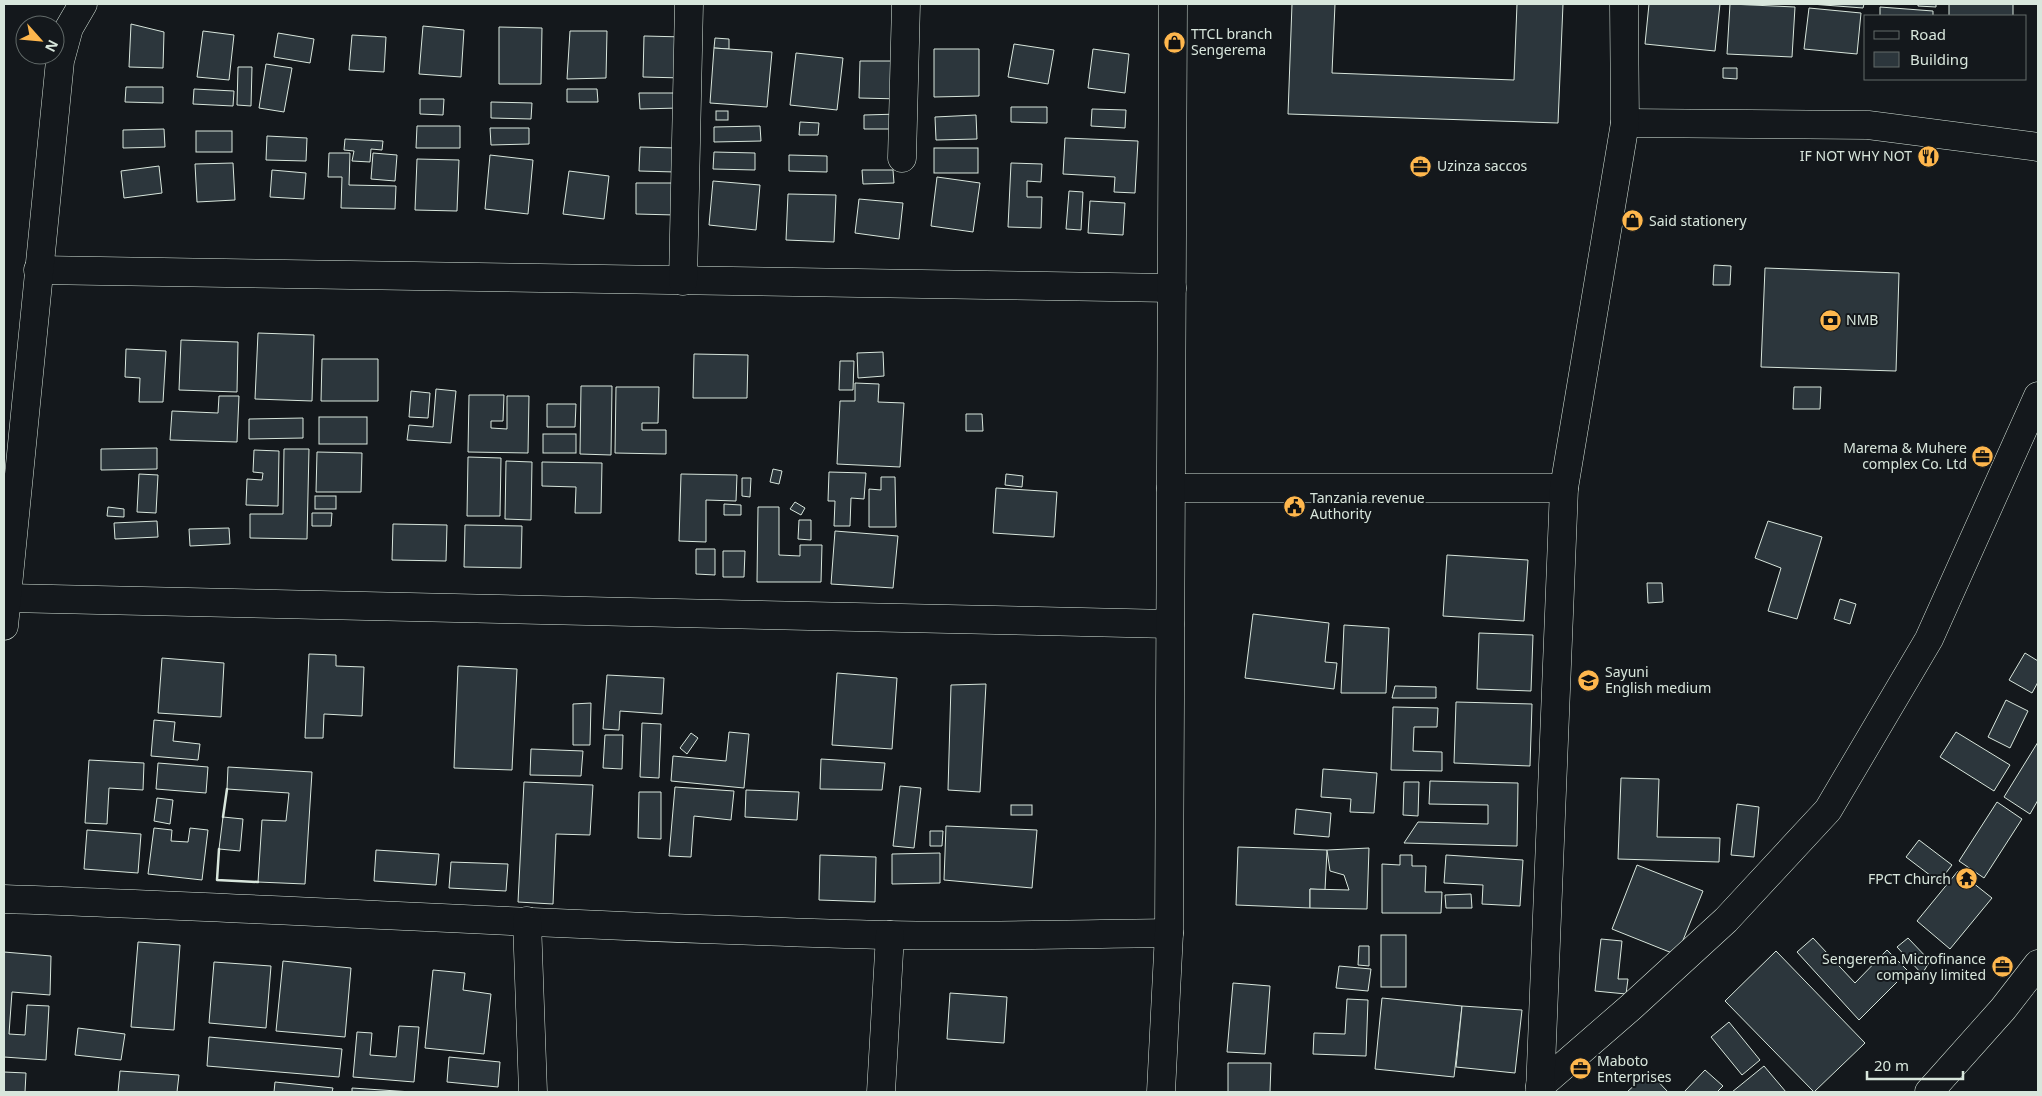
<svg xmlns="http://www.w3.org/2000/svg" width="2042" height="1096" viewBox="0 0 2042 1096" font-family="'Noto Sans',sans-serif">
	<style>
		.building { fill: #2c363c; stroke: #d8e6dc }
		.lines { fill: none; stroke-linecap: round; stroke-linejoin: round }
		.minor-casing { stroke: #d8e6dc; stroke-width: 29 }
		.highway-casing { stroke: #d8e6dc; stroke-width: 29 }
		.minor { stroke: #14181c; stroke-width: 28 }
		.highway { stroke: #14181c; stroke-width: 28 }
		.wall { stroke: #d8e6dc; stroke-width: 2.5 }
		.labels { text-anchor: middle; stroke-width: 4; stroke-linejoin: round; paint-order: stroke }
		.poi-label { font-size: 14px; fill: #d8e6dc; stroke: #14181c; text-anchor: start }
	</style>
	<rect width="100%" height="100%" fill="#14181c"/>
	<g class="building">
		<path d="M1292 4H1335L1332 73 1514 80 1517 4H1563L1558 123 1288 114Z"/>
		<path d="M1649 4H1720L1715 51 1645 44Z"/>
		<path d="M1730 4 1795 7 1792 57 1727 54Z"/>
		<path d="M1811 4H1864L1863 8Z"/>
		<path d="M1918 4H1936V7L1918 6Z"/>
		<rect x="1949" y="4" width="64" height="12"/>
		<path d="M1880 7 1933 11V16H1880Z"/>
		<path d="M1809 8 1861 13 1857 54 1804 49Z"/>
		<path d="M131 24 164 32 163 68 129 67Z"/>
		<path d="M423 26 464 30 461 77 419 74Z"/>
		<path d="M499 27 542 28 541 84H499Z"/>
		<path d="M203 31 234 35 229 80 197 77Z"/>
		<path d="M570 31H607L606 78 567 79Z"/>
		<path d="M278 33 314 39 310 63 274 57Z"/>
		<path d="M352 35 386 37 384 72 349 70Z"/>
		<path d="M644 36 685 37 683 78 643 77Z"/>
		<path d="M715 38 729 39V49L714 48Z"/>
		<path d="M1014 44 1054 50 1048 84 1008 77Z"/>
		<path d="M714 48 772 52 767 107 710 103Z"/>
		<path d="M934 49H979V96L934 97Z"/>
		<path d="M1093 49 1129 54 1125 93 1088 88Z"/>
		<path d="M796 53 843 58 837 110 790 105Z"/>
		<path d="M860 61H901V99L859 98Z"/>
		<path d="M266 64 292 68 284 112 259 108Z"/>
		<path d="M238 67H252L251 106 237 105Z"/>
		<path d="M1723 68H1737V79L1723 78Z"/>
		<path d="M126 87H163V103L125 102Z"/>
		<path d="M194 89 234 91 233 106 193 104Z"/>
		<path d="M567 89H597L598 102H567Z"/>
		<path d="M639 93H679V108L640 109Z"/>
		<path d="M420 99H444L443 115 420 114Z"/>
		<path d="M491 102 532 103 531 119 491 118Z"/>
		<path d="M1011 107H1047V123L1011 122Z"/>
		<path d="M1092 109 1126 110 1125 128 1091 126Z"/>
		<rect x="716" y="111" width="12" height="9"/>
		<path d="M899 114V129H864V115Z"/>
		<path d="M976 115 977 139 936 140 935 117Z"/>
		<path d="M800 122 819 123 818 135H799Z"/>
		<path d="M417 126H460V148H416Z"/>
		<path d="M760 126 761 141 714 142V127Z"/>
		<path d="M490 128H529V144L491 145Z"/>
		<path d="M164 129 165 147 123 148V130Z"/>
		<rect x="196" y="131" width="36" height="21"/>
		<path d="M267 136 307 138 306 161 266 160Z"/>
		<path d="M1065 138 1138 141 1135 193 1114 192 1115 177 1063 174Z"/>
		<path d="M345 139 383 141 382 150 371 149 370 162 352 161 354 151 344 150Z"/>
		<path d="M640 147 676 148 675 172 639 171Z"/>
		<rect x="934" y="148" width="44" height="25"/>
		<path d="M714 152 755 153V170L713 169Z"/>
		<path d="M329 153H350L349 185 396 186 395 209 341 208 342 177H328Z"/>
		<path d="M373 153 397 155 395 181 371 179Z"/>
		<path d="M490 155 533 160 528 214 485 209Z"/>
		<path d="M789 155 827 156V172L789 171Z"/>
		<path d="M417 159 459 160 457 211 415 210Z"/>
		<path d="M233 163 235 200 197 202 195 164Z"/>
		<path d="M1011 163 1042 164 1041 182 1027 181V197H1042L1041 228 1008 227Z"/>
		<path d="M159 166 162 193 124 198 121 171Z"/>
		<path d="M272 170 306 173 304 199 270 197Z"/>
		<path d="M862 170H893L894 183 863 184Z"/>
		<path d="M569 171 609 176 604 219 563 214Z"/>
		<path d="M937 177 980 183 973 232 931 226Z"/>
		<path d="M713 181 760 185 756 230 709 225Z"/>
		<path d="M636 183H675V215L636 214Z"/>
		<path d="M1069 191 1083 192 1081 230 1066 229Z"/>
		<path d="M788 194 836 195 834 242 786 240Z"/>
		<path d="M859 199 903 203 899 239 855 233Z"/>
		<path d="M1090 201 1125 203 1123 235 1088 233Z"/>
		<path d="M1714 265 1731 266 1730 285H1713Z"/>
		<path d="M1765 268 1899 273 1896 371 1761 367Z"/>
		<path d="M258 333 314 335 312 401 255 399Z"/>
		<path d="M181 340 238 342 237 392 179 390Z"/>
		<path d="M126 349 166 351 163 402H139L140 378 125 377Z"/>
		<path d="M883 352 884 376 858 378 857 353Z"/>
		<path d="M694 354 748 355 747 398H693Z"/>
		<path d="M322 359H378V401H321Z"/>
		<path d="M840 361H854L853 390H839Z"/>
		<path d="M855 383 879 384 878 402 904 403 900 467 837 464 840 401H855Z"/>
		<path d="M581 386H612L611 455 580 454Z"/>
		<path d="M616 387H659L658 423H642V430H666V454L615 453Z"/>
		<path d="M1794 387H1821L1820 409H1793Z"/>
		<path d="M436 389 456 391 451 443 407 440 409 425 433 427Z"/>
		<path d="M411 391 430 393 428 418 409 417Z"/>
		<path d="M469 395H504L503 421H491V428L507 429V396H529L528 453 468 452Z"/>
		<path d="M219 396H239L237 442 170 440 172 411 218 413Z"/>
		<path d="M547 404H576L575 427H547Z"/>
		<path d="M966 414H982L983 431H966Z"/>
		<rect x="319" y="417" width="48" height="27"/>
		<path d="M303 418V438L249 439V419Z"/>
		<rect x="543" y="434" width="33" height="19"/>
		<path d="M157 448V469L101 470V449Z"/>
		<path d="M284 449H309L307 539 250 538V514H283Z"/>
		<path d="M254 450 279 451 278 506 246 505 247 479 262 480 263 473 253 472Z"/>
		<path d="M317 452 362 453 361 492H316Z"/>
		<path d="M468 457 501 458 500 516H467Z"/>
		<path d="M506 461 532 462 531 520 505 519Z"/>
		<path d="M542 462 602 463 601 513H575L576 487 542 486Z"/>
		<path d="M773 469 782 471 779 484 770 482Z"/>
		<path d="M829 472 866 473 864 499 851 498 850 526H834L835 501H828Z"/>
		<path d="M139 474 158 475 156 513 137 512Z"/>
		<path d="M681 474 737 475 736 501 706 500V542L679 541Z"/>
		<path d="M1006 474 1023 476 1022 487 1005 485Z"/>
		<path d="M881 477H895L896 527H869V489L881 490Z"/>
		<path d="M742 478H751L750 497 742 496Z"/>
		<path d="M996 488 1057 492 1054 537 993 533Z"/>
		<rect x="315" y="496" width="21" height="13"/>
		<path d="M795 502 805 508 801 515 790 509Z"/>
		<path d="M724 504 741 505V515H724Z"/>
		<path d="M108 507 124 509V517L107 516Z"/>
		<path d="M758 507H779V555L800 556V545H822L821 582H757Z"/>
		<path d="M312 513H332L331 526H312Z"/>
		<path d="M799 520H811V540L798 539Z"/>
		<path d="M157 521 158 537 115 539 114 523Z"/>
		<path d="M1768 521 1822 537 1797 619 1768 611 1781 568 1755 558Z"/>
		<path d="M393 524 447 525 446 561 392 560Z"/>
		<path d="M465 525 522 526 521 568 464 567Z"/>
		<path d="M229 528 230 544 190 546 189 529Z"/>
		<path d="M835 531 898 536 893 588 831 584Z"/>
		<path d="M696 549H715V575L696 574Z"/>
		<path d="M723 551H745L744 577H723Z"/>
		<path d="M1447 555 1528 560 1524 621 1443 616Z"/>
		<path d="M1647 583H1662L1663 602 1648 603Z"/>
		<path d="M1840 599 1856 604 1850 624 1834 619Z"/>
		<path d="M1253 614 1329 623 1325 662 1337 663 1334 689 1245 678Z"/>
		<path d="M1344 625 1389 628 1386 693H1341Z"/>
		<path d="M1479 633 1533 635 1531 691 1477 689Z"/>
		<path d="M2025 653 2038 661V682L2032 693 2009 680Z"/>
		<path d="M309 654 336 655V666L364 667 362 716 324 714 323 738H305Z"/>
		<path d="M162 658 224 663 221 717 158 713Z"/>
		<path d="M458 666 517 669 512 770 454 768Z"/>
		<path d="M837 673 897 678 892 749 832 745Z"/>
		<path d="M607 675 664 678 662 714 620 711 619 730 603 729Z"/>
		<path d="M986 684 980 792 948 790 951 685Z"/>
		<path d="M1395 686 1436 687V698H1392Z"/>
		<path d="M2006 700 2028 711 2010 748 1988 737Z"/>
		<path d="M1456 702 1532 704 1530 766 1454 763Z"/>
		<path d="M591 703 590 745H573V704Z"/>
		<path d="M1393 707 1438 708 1437 727H1414L1413 751 1442 752V771L1391 770Z"/>
		<path d="M154 720 175 722 173 741 200 744 198 760 151 756Z"/>
		<path d="M642 723 661 724 659 778 640 777Z"/>
		<path d="M729 732 749 734 744 788 671 781 673 756 726 761Z"/>
		<path d="M1956 732 2010 765 1994 791 1940 757Z"/>
		<path d="M691 733 698 738 687 754 680 748Z"/>
		<path d="M605 735H623L622 769 603 768Z"/>
		<path d="M2038 742V800L2030 814 2004 797Z"/>
		<path d="M531 749 583 751 581 776 530 775Z"/>
		<path d="M821 759 885 763 882 790 820 789Z"/>
		<path d="M89 760 144 763 143 790 109 788 107 824 85 823Z"/>
		<path d="M158 763 208 767 206 793 156 789Z"/>
		<path d="M228 767 312 772 305 884 258 882 262 820 286 821 289 793 227 789Z"/>
		<path d="M1323 769 1377 773 1374 813 1350 812 1351 799 1321 797Z"/>
		<path d="M1621 778 1659 779 1657 837 1720 838 1719 862 1618 859Z"/>
		<path d="M1430 781 1518 783 1517 846 1404 843 1418 822 1488 824V805L1429 804Z"/>
		<path d="M524 782 593 785 590 835 556 834 553 904 518 902Z"/>
		<path d="M1404 782H1419L1418 816 1403 815Z"/>
		<path d="M900 786 921 788 914 848 893 846Z"/>
		<path d="M675 787 734 791 731 820 694 816 691 857 669 856Z"/>
		<path d="M746 790 799 792 797 820 745 817Z"/>
		<path d="M639 792H661V839L638 838Z"/>
		<path d="M157 798 173 800 170 824 154 821Z"/>
		<path d="M1997 802 2022 819 1984 878 1959 861Z"/>
		<path d="M1737 804 1759 807 1754 857 1731 855Z"/>
		<rect x="1011" y="805" width="21" height="10"/>
		<path d="M1296 809 1331 813 1329 837 1294 834Z"/>
		<path d="M223 817 243 819 240 851 219 849Z"/>
		<path d="M946 826 1037 830 1032 888 944 880Z"/>
		<path d="M154 828 172 830 171 841 188 842 190 828 208 830 202 880 148 874Z"/>
		<path d="M87 830 141 834 138 873 84 869Z"/>
		<path d="M930 831H943L942 846H930Z"/>
		<path d="M1919 840 1952 865 1939 882 1906 857Z"/>
		<path d="M1238 847 1327 850 1325 890 1310 889V908L1236 905Z"/>
		<path d="M1369 848 1367 909 1310 908V889L1349 890 1344 875 1330 871 1327 850Z"/>
		<path d="M376 850 439 854 436 885 374 881Z"/>
		<path d="M940 853V883L892 884V854Z"/>
		<path d="M820 855 876 857 875 902 819 900Z"/>
		<path d="M1400 855H1412V866H1426L1425 892H1442L1441 913H1382V864L1400 865Z"/>
		<path d="M1446 855 1523 860 1520 906 1482 904 1483 885 1444 883Z"/>
		<path d="M451 862 508 864 506 891 449 888Z"/>
		<path d="M1637 865 1703 891 1677 955 1612 929Z"/>
		<path d="M1958 871 1992 898 1950 949 1917 921Z"/>
		<path d="M1471 894 1472 908H1446L1445 895Z"/>
		<rect x="1381" y="935" width="25" height="52"/>
		<path d="M1813 938 1855 983 1887 950 1908 971 1859 1020 1797 952Z"/>
		<path d="M1908 938 1930 961 1922 974 1897 947Z"/>
		<path d="M1601 939 1622 941 1618 979H1628L1626 994 1595 991Z"/>
		<path d="M138 942 180 945 174 1030 131 1027Z"/>
		<path d="M1359 946H1369V966L1358 965Z"/>
		<path d="M1776 951 1865 1043 1814 1092 1725 1001Z"/>
		<path d="M4 952 51 956 50 995 12 992 9 1034 25 1035 27 1005 49 1006 46 1060 4 1057Z"/>
		<path d="M283 961 351 968 345 1037 276 1031Z"/>
		<path d="M214 962 271 966 266 1028 209 1023Z"/>
		<path d="M1339 966 1371 969 1368 991 1336 988Z"/>
		<path d="M433 970 465 973 463 990 491 994 484 1054 425 1048Z"/>
		<path d="M1233 983 1270 986 1265 1054 1227 1052Z"/>
		<path d="M950 993 1007 997 1004 1043 947 1039Z"/>
		<path d="M1382 998 1462 1006 1454 1077 1375 1069Z"/>
		<path d="M1347 999 1368 1000 1366 1056 1313 1054 1314 1033 1345 1034Z"/>
		<path d="M1462 1006 1522 1010 1515 1073 1456 1067Z"/>
		<path d="M1729 1022 1760 1060 1742 1075 1711 1037Z"/>
		<path d="M399 1026 419 1027 414 1082 353 1077 357 1032 372 1033 370 1055 396 1057Z"/>
		<path d="M78 1028 125 1034 121 1060 75 1055Z"/>
		<path d="M209 1037 342 1049 339 1077 207 1066Z"/>
		<path d="M449 1057 500 1062 498 1087 447 1082Z"/>
		<path d="M1228 1063H1271L1270 1092H1228Z"/>
		<path d="M1764 1066 1786 1092H1732Z"/>
		<path d="M1705 1070 1723 1086 1717 1092H1684Z"/>
		<path d="M120 1071 179 1075 177 1092H118Z"/>
		<path d="M4 1072 26 1073 25 1092H4Z"/>
		<path d="M1649 1072 1668 1092H1627Z"/>
		<path d="M275 1082 333 1088 332 1092H274Z"/>
		<path d="M352 1088 412 1092H352Z"/>
	</g>
	<g class="lines">
		<defs>
			<g id="minor">
				<path d="M1625 123 1868 125 2038 147"/>
				<path d="M902 158 906 4"/>
				<path d="M38 270 1172 288"/>
				<path d="M683 281 689 4"/>
				<path d="M1171 488H1564"/>
				<path d="M7 598 1170 624"/>
				<path d="M4 626 60 61 69 28 83 4"/>
				<path d="M4 899C298 909 593 928 888 935 981 937 1075 934 1169 933"/>
				<path d="M527 921 533 1092"/>
				<path d="M1540 1086 1631 1007 1726 920 1828 810 1929 639 2038 396"/>
				<path d="M881 1092 890 935"/>
				<path d="M1161 1092 1169 933 1173 4"/>
				<path d="M1540 1092 1564 488 1625 123 1624 4"/>
			</g>
			<path id="highway" d="M1929 1092 2003 1009 2038 964"/>
		</defs>
		<use href="#minor" class="minor-casing"/>
		<use href="#highway" class="highway-casing"/>
		<use href="#minor" class="minor"/>
		<use href="#highway" class="highway"/>
		<g class="wall">
			<path d="M223 817 227 789"/>
			<path d="M219 849 217 880 258 882"/>
		</g>
	</g>
	<defs>
		<symbol id="shop-disc" viewBox="-11 -11 22 22"><circle r="9.5" fill="#ffb74d" stroke="#14181c"/><path d="M-5-2.5h2.3a2.7 3.5 0 0 1 5.4 0H5L5.5 6h-11ZM-1.5-2.5h3a1.5 2.3 0 0 0-3 0Z" fill="#111"/></symbol>
		<symbol id="restaurant-disc" viewBox="-11 -11 22 22"><circle r="9.5" fill="#ffb74d" stroke="#14181c"/><path d="M-5-6h1v4h1v-4h1v4h1v-4h1v5L-1.5 .5V6h-2V.5L-5-1ZM5-6V6H3V1.5H1.5Q1.5-4 5-6Z" fill="#111"/></symbol>
		<symbol id="office-disc" viewBox="-11 -11 22 22"><circle r="9.5" fill="#ffb74d" stroke="#14181c"/><path d="M-6-3h4V-5.5h4V-3h4V5H-6ZM-1-4.5V-3h2v-1.5ZM-6 0V1H6V0Z" fill="#111"/></symbol>
		<symbol id="bank-disc" viewBox="-11 -11 22 22"><circle r="9.5" fill="#ffb74d" stroke="#14181c"/><path d="M-6-4H6V4H-6ZM0-2.3a2.3 2.3 0 1 0 0 4.6a2.3 2.3 0 1 0 0-4.6Z" fill="#111"/></symbol>
		<symbol id="civic-disc" viewBox="-11 -11 22 22"><circle r="9.5" fill="#ffb74d" stroke="#14181c"/><path d="M-.6-6.5H3V-4.5H.6V-3L4-1V1h2V6H-6V1h2V-1L-.6-3ZM-1.2 2.5V6h2.4V2.5Z" fill="#111"/></symbol>
		<symbol id="school-disc" viewBox="-11 -11 22 22"><circle r="9.5" fill="#ffb74d" stroke="#14181c"/><path d="M0-5L7-2L0 1L-7-2ZM-4 1L0 2.5L4 1V4Q0 6-4 4Z" fill="#111"/></symbol>
		<symbol id="temple-disc" viewBox="-11 -11 22 22"><circle r="9.5" fill="#ffb74d" stroke="#14181c"/><path d="M0-6L5-2H3V0L6.5 2.5H4V6H1.5V3h-3V6H-4V2.5H-6.5L-3 0V-2H-5Z" fill="#111"/></symbol>
	</defs>
	<g fill-rule="evenodd">
		<use href="#shop-disc" x="1162" y="30" width="25" height="25"/>
		<use href="#restaurant-disc" x="1916" y="144" width="25" height="25"/>
		<use href="#office-disc" x="1408" y="154" width="25" height="25"/>
		<use href="#shop-disc" x="1620" y="208" width="25" height="25"/>
		<use href="#bank-disc" x="1818" y="308" width="25" height="25"/>
		<use href="#office-disc" x="1970" y="444" width="25" height="25"/>
		<use href="#civic-disc" x="1282" y="494" width="25" height="25"/>
		<use href="#school-disc" x="1576" y="668" width="25" height="25"/>
		<use href="#temple-disc" x="1954" y="866" width="25" height="25"/>
		<use href="#office-disc" x="1990" y="954" width="25" height="25"/>
		<use href="#office-disc" x="1568" y="1056" width="25" height="25"/>
	</g>
	<g class="labels">
		<g class="poi-label">
			<text x="1191" y="39">TTCL branch<tspan x="1191" dy="16">Sengerema</tspan></text>
			<text x="1912" y="161" text-anchor="end">IF NOT WHY NOT</text>
			<text x="1437" y="171">Uzinza saccos</text>
			<text x="1649" y="226">Said stationery</text>
			<text x="1846" y="325">NMB</text>
			<text x="1967" y="453" text-anchor="end">Marema &amp; Muhere<tspan x="1967" dy="16">complex Co. Ltd</tspan></text>
			<text x="1310" y="503">Tanzania revenue<tspan x="1310" dy="16">Authority</tspan></text>
			<text x="1605" y="677">Sayuni<tspan x="1605" dy="16">English medium</tspan></text>
			<text x="1951" y="884" text-anchor="end">FPCT Church</text>
			<text x="1986" y="964" text-anchor="end">Sengerema Microfinance<tspan x="1986" dy="16">company limited</tspan></text>
			<text x="1597" y="1066">Maboto<tspan x="1597" dy="16">Enterprises</tspan></text>
		</g>
	</g>
	<rect width="2042" height="1096" fill="none" stroke="#d8e6dc" stroke-width="10"/>
	<rect x="1864" y="15" width="162" height="65" fill="#14181c" stroke="#626a69"/>
	<rect x="1874" y="31" width="25" height="8" fill="#14181c" stroke="#626a69"/>
	<text x="1910" y="40" font-size="15" fill="#d8e6dc">Road</text>
	<rect x="1874" y="52" width="25" height="15" fill="#2c363c" stroke="#626a69"/>
	<text x="1910" y="65" font-size="15" fill="#d8e6dc">Building</text>
	<g transform="translate(40 40) rotate(117)"><circle r="24" fill="#14181c" stroke="#626a69"/>
	<path d="M0-4L9 19L0 12L-9 19Z" fill="#ffb74d"/>
	<text y="-8" font-size="14" font-weight="bold" text-anchor="middle" fill="#d8e6dc">N</text>
	</g>
	<path d="M1867 1071v8h96v-8" fill="none" stroke="#d8e6dc" stroke-width="2.5"/>
	<text x="1874" y="1071" font-size="15" fill="#d8e6dc" stroke="#14181c" stroke-width="4" paint-order="stroke">20 m</text>
</svg>
